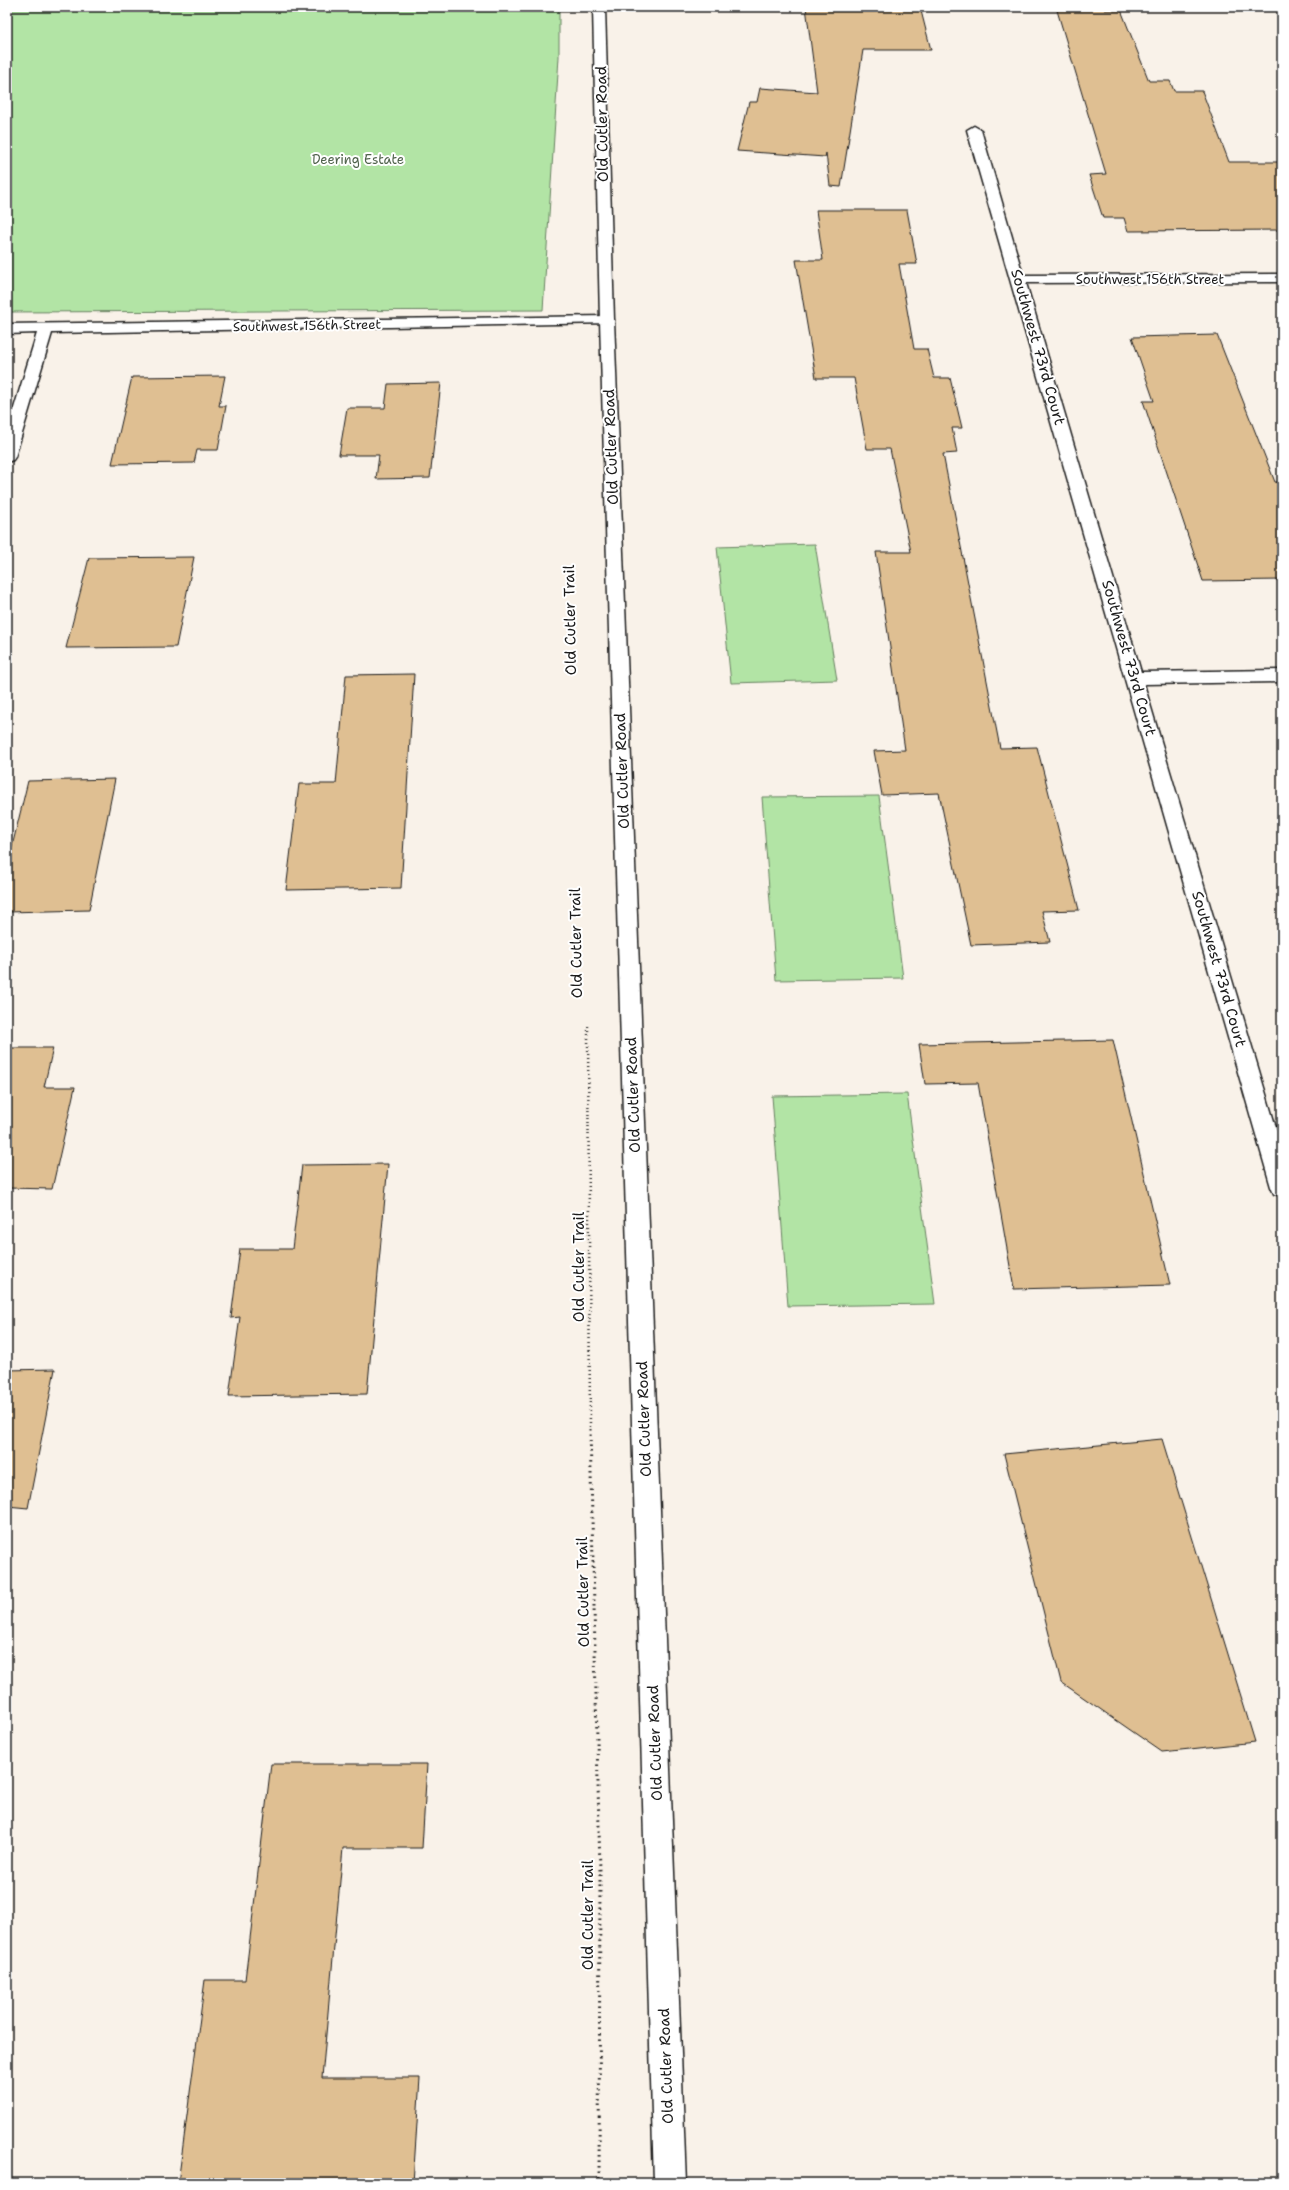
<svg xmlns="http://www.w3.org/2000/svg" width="1289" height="2190" viewBox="0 0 1289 2190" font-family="'Shantell Sans',sans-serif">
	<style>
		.green { fill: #b2e4a5; stroke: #678060 }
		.building { fill: #dfbf92; stroke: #1c1c1c }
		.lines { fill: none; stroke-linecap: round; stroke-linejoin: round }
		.street-casing { stroke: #1c1c1c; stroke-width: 3 }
		.secondary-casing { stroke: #1c1c1c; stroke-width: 3 }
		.path-far1 { stroke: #1c1c1c; stroke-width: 2.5; stroke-dasharray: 1 3; stroke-linecap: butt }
		.path { stroke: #1c1c1c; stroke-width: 3; stroke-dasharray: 1.5 4; stroke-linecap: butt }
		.street { fill: #fff; fill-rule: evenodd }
		.secondary { fill: #fff; fill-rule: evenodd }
		.labels { text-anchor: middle; stroke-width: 4; stroke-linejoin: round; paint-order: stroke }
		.far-park-label { font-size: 13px; fill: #50624c; stroke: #fff }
		.far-street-label { font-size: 13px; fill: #1c1c1c; stroke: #fff }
		.street-label { font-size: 15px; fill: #1c1c1c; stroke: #fff }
	</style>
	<rect width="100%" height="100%" fill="#f9f2e9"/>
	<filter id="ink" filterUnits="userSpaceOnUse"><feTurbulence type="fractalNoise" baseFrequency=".025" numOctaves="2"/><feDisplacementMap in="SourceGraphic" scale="8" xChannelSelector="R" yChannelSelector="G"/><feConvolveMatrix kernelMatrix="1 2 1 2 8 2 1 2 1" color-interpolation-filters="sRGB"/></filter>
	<g filter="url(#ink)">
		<g class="green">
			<path d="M7 7H559V57L543 310 7 312Z"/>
			<path d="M815 544 837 680 731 683 717 547Z"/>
			<path d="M879 796 903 978 776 980 762 797Z"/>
			<path d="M907 1094 935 1304 788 1306 772 1096Z"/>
		</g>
		<g class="building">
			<path d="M806 7H920L931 50H863L841 187 830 186 826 153 825 157 737 151 749 102H757L760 88 817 92Z"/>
			<path d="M1056 7H1103L1105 10H1121L1149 81H1170L1174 91H1202L1229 162H1282V230L1128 231 1124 218H1103L1089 175 1106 174Z"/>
			<path d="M816 210H907L917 264H899L914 349H927L934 378H950L962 428H952L957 453 943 454 1000 748 1037 747 1079 910 1042 911 1050 942 971 945 939 793 882 795 874 751 905 750 876 552H911L890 449H867L854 378H816L796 260H823Z"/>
			<path d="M1217 335 1275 482H1282V580L1203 581 1143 401H1154L1132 337Z"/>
			<path d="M225 376 219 406H226L218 450H197L194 463 112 464 132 377Z"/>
			<path d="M441 383 430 478 376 479 379 455H339L347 408H385L388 384Z"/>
			<path d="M194 557 176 647 66 648 89 558Z"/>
			<path d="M414 674 401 888 286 890 299 784H336L346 675Z"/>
			<path d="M115 779 89 910 7 912V867L28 781Z"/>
			<path d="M1113 1040 1170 1285 1014 1289 978 1083 925 1084 919 1044Z"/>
			<path d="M7 1048H53L44 1087H75L52 1189 7 1188Z"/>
			<path d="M388 1164 367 1394 229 1396 240 1317 231 1318 240 1249H292L302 1165Z"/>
			<path d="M55 1369 28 1508 7 1506V1370Z"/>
			<path d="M1162 1439 1255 1742 1162 1752 1061 1682 1004 1454Z"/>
			<path d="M271 1764H427L422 1848H343L322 2078H420L413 2183H178L205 1980H245Z"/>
		</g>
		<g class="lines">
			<defs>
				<g id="street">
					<path d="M974 126 981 130 1023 275 1282 274V282L1026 283 1141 672 1282 670V682L1144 684 1282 1148V1196L1274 1194 1271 1187 967 130Z"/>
					<path d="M607 316 612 317 614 320 612 323 52 333 15 457 13 460 7 462V431L37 333 7 334V324Z"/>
				</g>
				<path id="secondary" d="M593 7H605L614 320 686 2183H654L600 320Z"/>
			</defs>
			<use href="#street" class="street-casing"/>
			<use href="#secondary" class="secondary-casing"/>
			<path class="path-far1" d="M588 1026 590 1430"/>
			<path class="path" d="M590 1429 600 1872 599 2183"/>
			<use href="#street" class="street"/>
			<use href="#secondary" class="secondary"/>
		</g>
	</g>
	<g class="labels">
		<g class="far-park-label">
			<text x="358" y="164">Deering Estate</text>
		</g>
		<g class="far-street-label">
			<text x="1150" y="284">Southwest 156th Street</text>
			<text transform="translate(307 325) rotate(-1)" y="5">Southwest 156th Street</text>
		</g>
		<g class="street-label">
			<text transform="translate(602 124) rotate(-91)" y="5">Old Cutler Road</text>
			<text transform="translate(1038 347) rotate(74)" y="5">Southwest 73rd Court</text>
			<text transform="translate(611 447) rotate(-92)" y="5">Old Cutler Road</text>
			<text transform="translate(570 620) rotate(-91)" y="5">Old Cutler Trail</text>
			<text transform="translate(1129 658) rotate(74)" y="5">Southwest 73rd Court</text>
			<text transform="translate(622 771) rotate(-92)" y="5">Old Cutler Road</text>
			<text transform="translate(576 943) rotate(-91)" y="5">Old Cutler Trail</text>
			<text transform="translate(1219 969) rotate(74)" y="5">Southwest 73rd Court</text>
			<text transform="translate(633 1095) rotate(-92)" y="5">Old Cutler Road</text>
			<text transform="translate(579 1267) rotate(-90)" y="5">Old Cutler Trail</text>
			<text transform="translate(644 1419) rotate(-92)" y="5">Old Cutler Road</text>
			<text transform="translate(583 1592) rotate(-91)" y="5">Old Cutler Trail</text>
			<text transform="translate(655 1743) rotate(-92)" y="5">Old Cutler Road</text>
			<text transform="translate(588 1915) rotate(-90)" y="5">Old Cutler Trail</text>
			<text transform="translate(666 2066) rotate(-92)" y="5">Old Cutler Road</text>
		</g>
	</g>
	<rect width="1289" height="2190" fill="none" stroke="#fff" stroke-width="24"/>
	<rect x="12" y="12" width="1265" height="2166" fill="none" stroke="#1c1c1c" stroke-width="1.5" filter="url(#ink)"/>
</svg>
